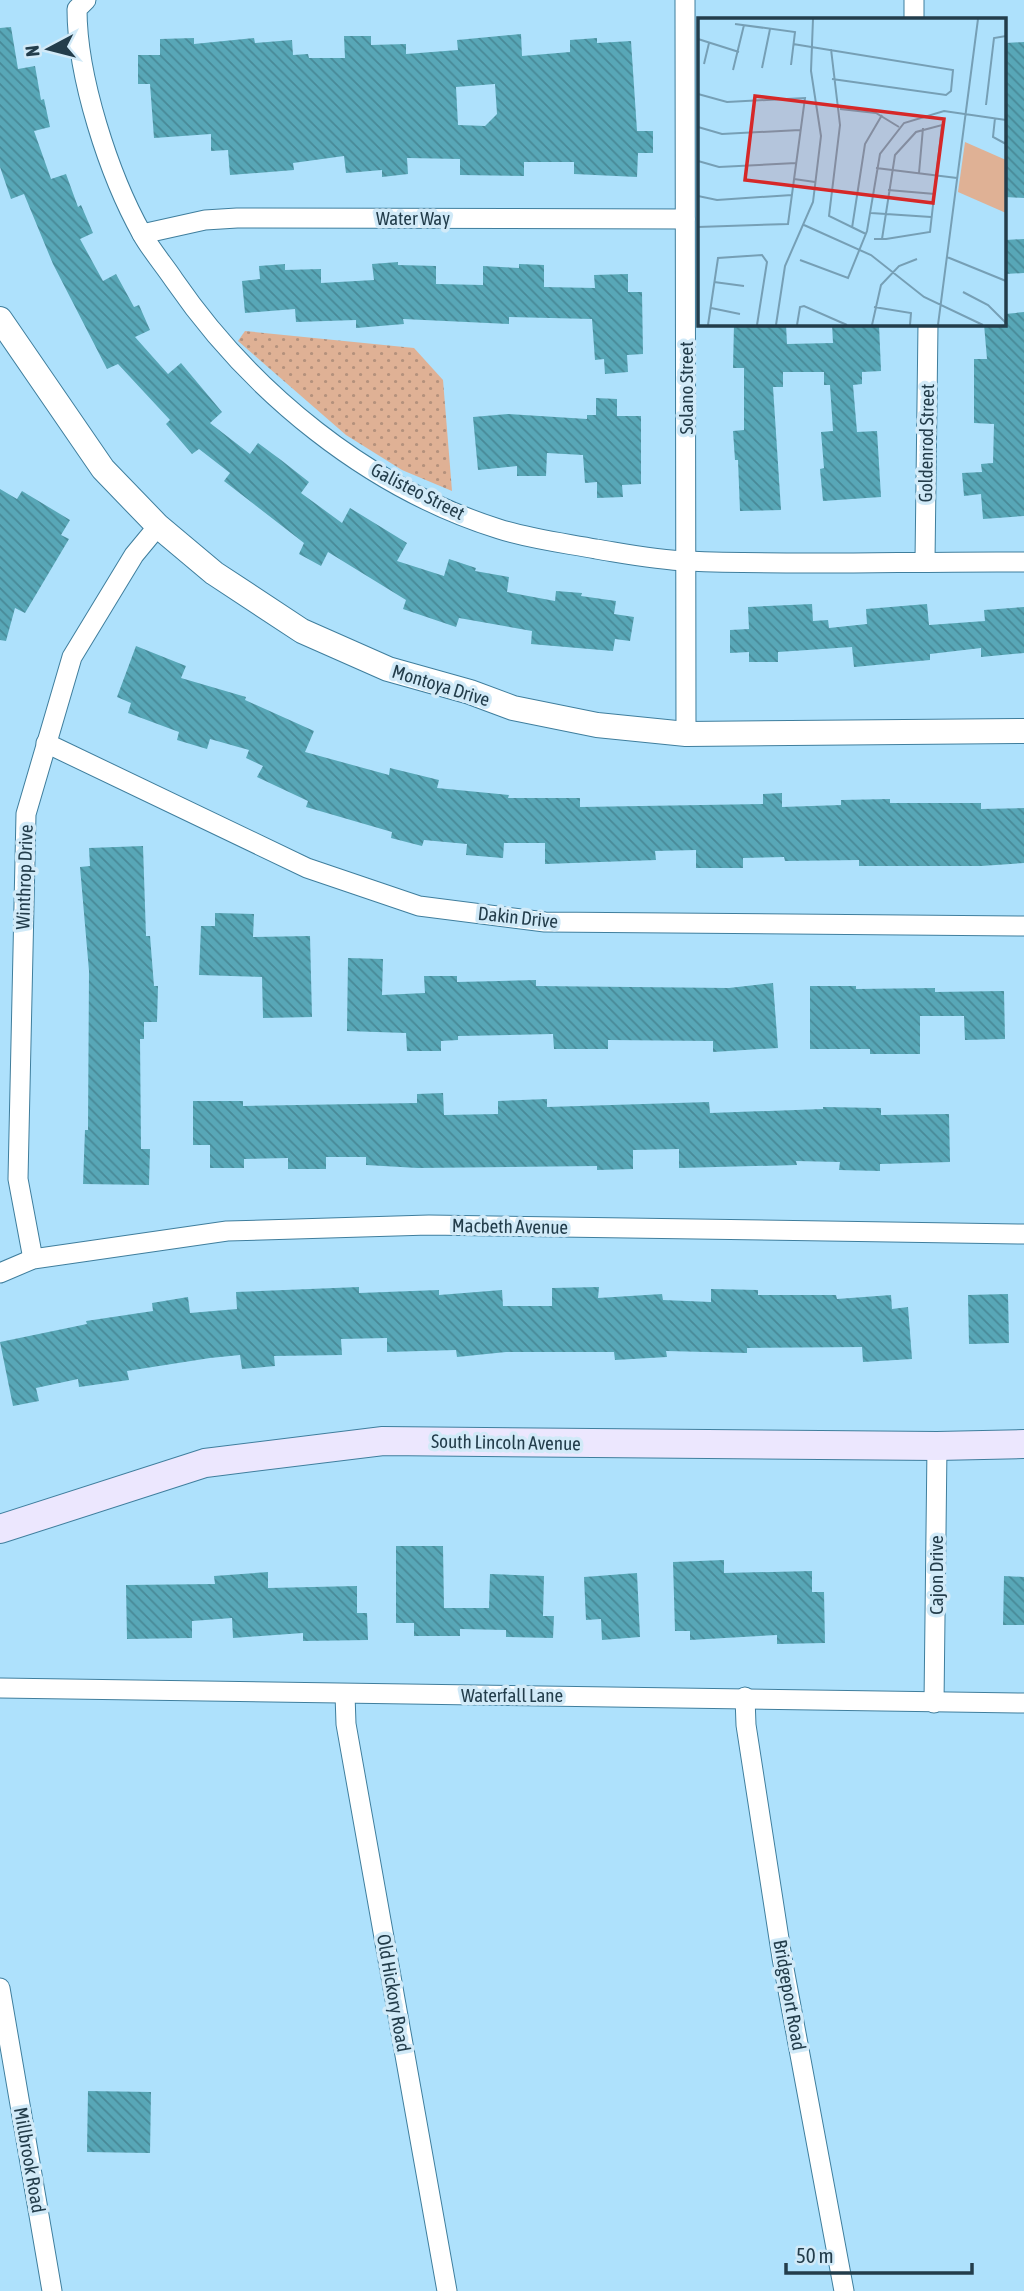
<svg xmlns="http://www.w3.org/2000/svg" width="1024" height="2291" viewBox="0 0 1024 2291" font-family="'Asap Condensed',sans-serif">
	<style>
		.green { fill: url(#green-dots) }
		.building { fill: url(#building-back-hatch); fill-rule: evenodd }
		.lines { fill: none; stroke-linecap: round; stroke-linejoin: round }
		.minor-casing { stroke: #3f7e9d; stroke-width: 21 }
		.tertiary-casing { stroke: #3f7e9d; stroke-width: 26 }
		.secondary-casing { stroke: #3f7e9d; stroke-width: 30 }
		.minor { stroke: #fff; stroke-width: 19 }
		.tertiary { stroke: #fff; stroke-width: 24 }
		.secondary { stroke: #ece7fe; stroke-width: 28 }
		.labels { text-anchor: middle; stroke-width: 7; stroke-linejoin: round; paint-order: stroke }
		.street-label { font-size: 19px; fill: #233d4b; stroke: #d1eaf8 }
		.inset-road { fill: none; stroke: #769fb5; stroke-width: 2 }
		.view { fill: #d62828; fill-opacity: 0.15; stroke: #d62828; stroke-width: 3.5 }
		.inset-edge { fill: none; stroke: #233d4b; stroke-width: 3.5 }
	</style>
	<defs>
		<pattern id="green-dots" width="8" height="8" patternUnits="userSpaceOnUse" patternTransform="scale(1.75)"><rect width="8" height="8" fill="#dfb195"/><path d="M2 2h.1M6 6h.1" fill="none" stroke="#b4917c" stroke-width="1.8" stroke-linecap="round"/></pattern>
		<pattern id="building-back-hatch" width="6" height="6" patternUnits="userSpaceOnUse" patternTransform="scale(1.75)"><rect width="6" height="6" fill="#58a7b7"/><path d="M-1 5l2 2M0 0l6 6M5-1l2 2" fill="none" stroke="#488997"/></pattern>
	</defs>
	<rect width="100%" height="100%" fill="#aee1fc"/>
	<path class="green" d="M245 331 414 348 443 380 452 491 402 470 346 435 238 341Z"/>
	<g class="building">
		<path d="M11 27 18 69 35 66 41 100 44 99 50 127 34 131 51 179 66 174 78 207 81 205 93 233 80 239 103 281 116 274 134 307 139 305 150 330 135 337 168 374 181 363 222 412 210 423 250 454 258 443 281 460 309 482 301 493 342 523 350 508 407 543 397 561 444 576 449 559 476 568 475 571 509 577 507 592 555 601 556 591 582 593 581 596 616 601 614 614 634 617 630 641 615 639 613 651 531 644 532 631 459 618 456 627 403 609 406 600 328 552 321 566 299 554 304 543 224 481 230 473 199 449 192 454 166 424 170 420 118 364 107 369 53 264 24 194 11 199 0 167V28Z"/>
		<path d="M521 34 522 56 570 52V40L597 38V43L631 41 637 131H653V153H638L637 177 574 174V162H524V176L460 175V159L407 158 408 174 382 177V170L346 173 344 156 293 163 294 170 230 175 228 150 211 151V134L154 138 150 84H138V55H160V39L194 38V44L254 38 255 43 292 40 293 55 308 54 309 58H345L344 36H371V45L406 44V54L458 50 457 40ZM495 84 497 114 485 126 458 125 456 87Z"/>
		<path d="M1024 42V198L1005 197V43Z"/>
		<path d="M1024 239V273L1005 274V240Z"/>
		<path d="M398 262V265L436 266V284L483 285V266L519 268V264L544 265V287L595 288 594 275 628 274V292H642L643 354 627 355 628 372 605 374 604 359 595 360 592 319 509 317V324L403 319 404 324 356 328V320L296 322 295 309 245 313 242 281 260 279 259 266 285 264V270L321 269V283L374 280 372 264Z"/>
		<path d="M1024 312V516L983 519 981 494 964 496 962 473 982 472 981 464 993 463 994 424 974 423V359H987L984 324H1005V314Z"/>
		<path d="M734 324H786L787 344 833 343 832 324H879L881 371 862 372V384L853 385 857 432 877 431 881 497 823 501 820 469 824 468 821 432 833 431 830 385H824V372H783V387H773L781 510 740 511 738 460H735L733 431 744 430V368H733Z"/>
		<path d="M596 398 617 399V416H641V484L622 485 623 497 597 498V482L585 483 583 455 547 453 546 476H517V466L478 470 473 417 508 414 587 419V415H596Z"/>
		<path d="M0 489 17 499 22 491 70 520 61 535 69 539 25 613 15 608 6 641 0 640Z"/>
		<path d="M812 604 813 621 828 620 829 628 867 624 866 609 927 604 929 625 985 621 984 610 1024 607V653L981 657V648L930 654V660L854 667 852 647 778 652V662H749V652L730 653V630L749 629 748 607Z"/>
		<path d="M136 646 186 666 181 678 246 697 245 700 314 731 305 752 389 775 390 768 439 780 437 788 509 795 508 798H580V807L763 804V794L782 793V807L841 805V800L890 799V803H981V809L1024 808V863L981 866H859V860L785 861 784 857 743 858V868H696V850L655 851 656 860 545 864V843H504L503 858 466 855 467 844 424 840 422 846 391 838 392 832 306 807 308 801 257 777 263 766 246 758 249 750 210 739 207 749 177 740 179 732 128 713 131 703 117 697Z"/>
		<path d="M143 846 146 936H150L154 986H158L157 1022H144V1039H140L141 1149H150L149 1185 83 1184 85 1130H88L89 971 80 867 90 866 89 848Z"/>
		<path d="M215 913 254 914 253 937 310 936 312 1017 263 1018 262 977 199 975 201 926H215Z"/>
		<path d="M348 958 383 959 382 995 425 993 424 976H457V982L536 980V986L729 988 773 983 778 1048 713 1052V1041L608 1040V1049H554L553 1034 458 1036V1040L441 1041V1051H407L406 1033 347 1031Z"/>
		<path d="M810 986H856V989L935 988V992L1004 991 1005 1039 965 1040 964 1016H920V1054H870V1049H810Z"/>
		<path d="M443 1093 444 1115 498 1114V1101L547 1099V1107L709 1102 710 1113 823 1109V1107L881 1108V1115L949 1114 950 1162 880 1164V1171L839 1170 840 1162 796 1161 797 1165 679 1168V1149L633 1150V1169L597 1170V1166L418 1168 366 1165V1157H326V1169H288V1158L244 1159V1168H210V1145H193V1101H243V1106L417 1103V1094Z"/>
		<path d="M359 1287V1293L439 1290V1295L502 1290 503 1306H552V1288L599 1287 598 1298 662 1294 663 1300 711 1302V1289L758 1290V1295H836L837 1299 891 1295 892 1309 908 1307 912 1359 863 1362 862 1347 747 1348V1353L666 1351 667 1357 615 1360 614 1352H506L457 1357 456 1350 387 1352V1338L341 1339 342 1355 274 1356 275 1366 242 1369 240 1355 210 1358 127 1371 129 1380 79 1387 78 1379 36 1388 39 1401 13 1406 0 1342 87 1324 86 1321 153 1311 152 1303 188 1297 190 1313 237 1309 236 1292Z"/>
		<path d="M1008 1294 1009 1343 969 1344 968 1295Z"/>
		<path d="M396 1546H443L444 1608H489L490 1574 544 1576 543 1616H554L553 1638 506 1637V1630L460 1629V1636H414V1623H396Z"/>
		<path d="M724 1560V1573L812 1571V1592H824L825 1643 777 1644V1635L690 1640V1631H675L673 1562Z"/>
		<path d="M268 1572V1588L357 1586V1613H367L368 1640 303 1641V1633L233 1638 232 1618 192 1621V1638L127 1639 126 1585 215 1584 214 1576Z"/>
		<path d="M637 1573 640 1637 602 1640 601 1619 586 1620 584 1577Z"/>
		<path d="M1004 1576 1024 1577V1625H1003Z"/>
		<path d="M88 2091 151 2092 150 2153 87 2152Z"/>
	</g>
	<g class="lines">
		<defs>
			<g id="minor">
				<path d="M86 0 77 9C77 77 109 175 142 234 151 250 164 265 174 280 251 392 368 488 499 529 530 539 564 543 596 549 627 554 657 560 688 561 800 566 912 561 1024 562"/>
				<path d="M685 0 686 734"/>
				<path d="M914 0V19"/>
				<path d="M142 234 205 220 237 218 685 219"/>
				<path d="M925 561 928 324"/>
				<path d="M46 743 307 868 419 906 545 922 1024 926"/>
				<path d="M33 1259 18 1179 26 814 72 657 134 555 158 526"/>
				<path d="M0 1273 33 1259 227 1231 429 1225 1024 1234"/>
				<path d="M0 1688 1024 1703"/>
				<path d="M345 1694 346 1724 447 2291"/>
				<path d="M745 1697 746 1725 782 1958 844 2291"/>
				<path d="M934 1703 937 1446"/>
				<path d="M0 1988 52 2291"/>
			</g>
			<path id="tertiary" d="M0 319 103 469 158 526 214 573 302 631 388 669 470 692 513 708 597 725 686 734 1024 731"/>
			<path id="secondary" d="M0 1529 205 1463 383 1441 937 1446 1024 1444"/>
		</defs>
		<use href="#minor" class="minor-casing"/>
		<use href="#tertiary" class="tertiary-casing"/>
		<use href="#secondary" class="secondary-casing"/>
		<use href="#minor" class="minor"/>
		<use href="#tertiary" class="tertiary"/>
		<use href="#secondary" class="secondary"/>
	</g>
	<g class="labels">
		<g class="street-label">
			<text x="413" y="225">Water Way</text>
			<text transform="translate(686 388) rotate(-90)" y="7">Solano Street</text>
			<text transform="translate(926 443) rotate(-89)" y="7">Goldenrod Street</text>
			<text transform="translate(418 491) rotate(27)" y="7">Galisteo Street</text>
			<text transform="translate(441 685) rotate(17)" y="7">Montoya Drive</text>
			<text transform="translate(24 877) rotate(-88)" y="7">Winthrop Drive</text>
			<text transform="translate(518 917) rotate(6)" y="7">Dakin Drive</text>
			<text transform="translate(510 1226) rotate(1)" y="7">Macbeth Avenue</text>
			<text transform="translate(506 1442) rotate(1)" y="7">South Lincoln Avenue</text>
			<text transform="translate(936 1575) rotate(-90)" y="7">Cajon Drive</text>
			<text x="512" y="1702">Waterfall Lane</text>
			<text transform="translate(394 1993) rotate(80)" y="7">Old Hickory Road</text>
			<text transform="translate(790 1995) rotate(80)" y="7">Bridgeport Road</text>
			<text transform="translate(30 2160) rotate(80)" y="7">Millbrook Road</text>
		</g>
	</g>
	<g transform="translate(698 18)">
		<rect width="308" height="308" fill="#aee1fc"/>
		<path d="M267 124 308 142V195L260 174Z" fill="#dfb195"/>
		<path class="inset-road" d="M37 6 97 14 93 47M0 21 41 34M95 26 255 52 253 73 248 77 134 61M133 31 142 107 131 198 168 216M6 46 11 25M64 50 72 11M35 52 46 7M0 76 29 84 107 80 90 206 0 209M288 87 296 20 308 18M142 91 178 95 201 109M297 100 295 119 308 126M0 109 24 116 102 112M0 143 21 149 98 145M178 150 259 160M221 155 225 110M96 161 117 164M190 172 237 176M0 178 19 182 94 177M173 195 233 199M106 207 173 237 226 279 285 307M154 210 167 126 184 97M176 221H188L232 214 244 107 218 114 197 137 184 221M249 239 308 263M102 242 150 260 169 213 182 136 206 105 246 93 308 102M16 264 46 268M265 274 290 287 308 305M176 289 213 295 212 307M13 290 42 296M10 307 20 240 64 237 69 244 59 307M78 307 87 248 115 184 123 118 113 53 115 1M99 307 102 289 106 288 149 307M174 307 183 267 201 248 219 241M240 307 280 1"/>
		<path class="view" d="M57 78 246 101 235 185 47 162Z"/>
		<rect width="308" height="308" class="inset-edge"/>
	</g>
	<g transform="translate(49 49) rotate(263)" stroke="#d1eaf8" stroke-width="5" paint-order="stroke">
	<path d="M0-5L12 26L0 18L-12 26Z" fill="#233d4b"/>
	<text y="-10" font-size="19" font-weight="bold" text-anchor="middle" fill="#233d4b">N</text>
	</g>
	<path d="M786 2263v10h186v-10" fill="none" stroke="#233d4b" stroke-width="3.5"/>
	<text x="796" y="2263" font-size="21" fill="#233d4b" stroke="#d1eaf8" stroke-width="5" paint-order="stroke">50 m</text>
</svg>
